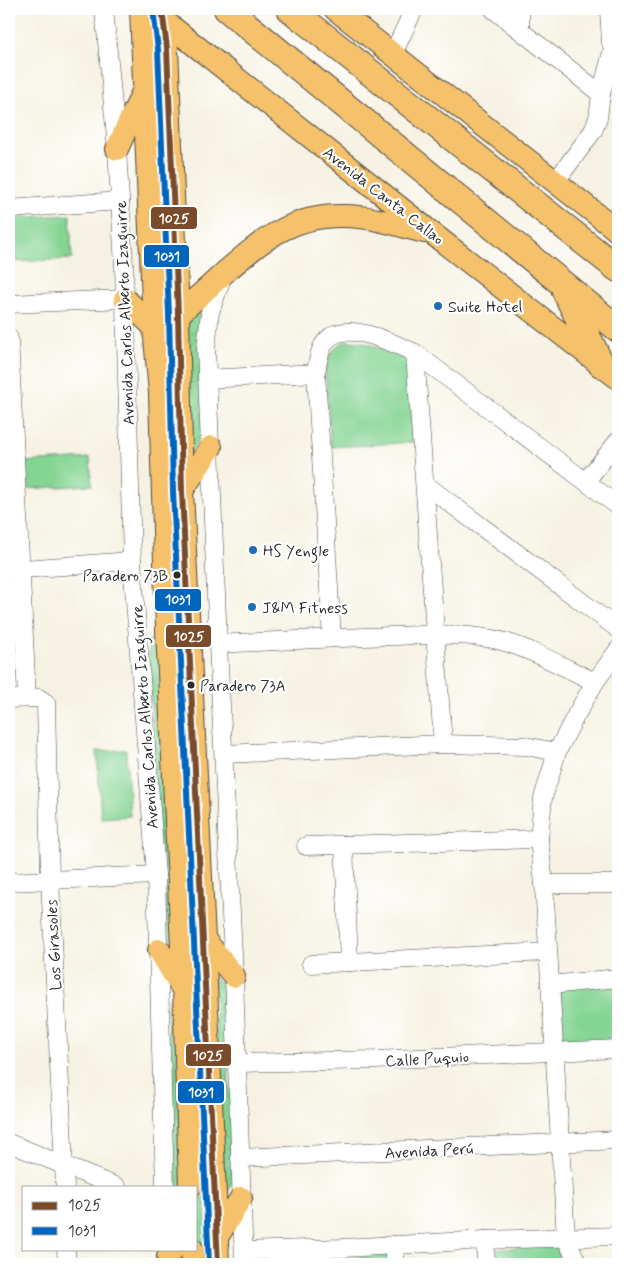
<svg xmlns="http://www.w3.org/2000/svg" width="627" height="1273" viewBox="0 0 627 1273" font-family="Mynerve,sans-serif">
	<style>
		.grass { fill: url(#grass-dots); stroke: #58805f }
		.park { fill: #84d493; stroke: #58805f }
		.lines { fill: none; stroke-linecap: round; stroke-linejoin: round }
		.minor-casing { stroke: #494947; stroke-width: 19 }
		.major-casing { stroke: #494947; stroke-width: 24 }
		.highway-casing { stroke: #494947; stroke-width: 28 }
		.minor { stroke: #fff; stroke-width: 18 }
		.major { stroke: #f5c16b; stroke-width: 22 }
		.highway { stroke: #f5c16b; stroke-width: 26 }
		.bus-1-casing { stroke: #fff; stroke-width: 10 }
		.bus-2-casing { stroke: #fff; stroke-width: 10 }
		.bus-1 { stroke: #7a4b2a; stroke-width: 6 }
		.bus-2 { stroke: #0065bd; stroke-width: 6 }
		.poi-dot { fill: #1f6fb2; stroke: #fff; stroke-width: 2 }
		.bus-dot { fill: #2b2b2b; stroke: #fff; stroke-width: 2 }
		.labels { text-anchor: middle; stroke-width: 4.5; stroke-linejoin: round; paint-order: stroke }
		.bus-label { font-size: 15px; fill: #2b2b2b; stroke: #fff; text-anchor: end }
		.street-label { font-size: 16px; fill: #2b2b2b; stroke: #fff }
		.poi-label { font-size: 16px; fill: #2b2b2b; stroke: #fff; text-anchor: start }
		.line-badge { stroke: #fff; stroke-width: 2 }
		.badge-label { font-size: 14px; text-anchor: middle; font-weight: bold; fill: #fff }
	</style>
	<defs>
		<pattern id="grass-dots" width="8" height="8" patternUnits="userSpaceOnUse" patternTransform="scale(1.25)"><rect width="8" height="8" fill="#84d493"/><path d="M2 2h.1M6 6h.1" fill="none" stroke="#72b67f" stroke-width="1.8" stroke-linecap="round"/></pattern>
	</defs>
	<rect width="100%" height="100%" fill="#fff"/>
	<filter id="ink" filterUnits="userSpaceOnUse"><feTurbulence type="fractalNoise" baseFrequency=".02" numOctaves="2"/><feDisplacementMap in="SourceGraphic" scale="10" xChannelSelector="R" yChannelSelector="G"/><feConvolveMatrix kernelMatrix="1 2 1 2 8 2 1 2 1" color-interpolation-filters="sRGB"/></filter>
	<filter id="wash" filterUnits="userSpaceOnUse"><feTurbulence type="fractalNoise" baseFrequency=".0096" numOctaves="4" result="noise"/><feDisplacementMap in="SourceGraphic" scale="20" xChannelSelector="R" yChannelSelector="G"/><feGaussianBlur stdDeviation="1.12" result="paint"/><feColorMatrix in="noise" values="0 0 0 0 0 0 0 0 0 0 0 0 0 0 0 0 0 1.4 0 .05"/><feComposite in="paint" operator="in"/></filter>
	<g filter="url(#wash)">
		<rect width="100%" height="100%" fill="#f6f2e3"/>
		<g class="grass">
			<path d="M149 38 159 43 177 387 166 384Z"/>
			<path d="M193 311 204 316 201 436 188 457 181 346Z"/>
			<path d="M148 640H159L175 972 163 960Z"/>
			<path d="M188 775 208 1264H199L196 1195Z"/>
			<path d="M214 977 224 986 234 1180 223 1201Z"/>
			<path d="M167 998 176 1011 183 1187H172Z"/>
		</g>
		<g class="park">
			<path d="M70 215 72 259 9 262V218Z"/>
			<path d="M348 341 361 342 407 356 415 442 331 447 325 369 331 353 338 345Z"/>
			<path d="M90 458 92 485 24 489 22 462Z"/>
			<path d="M126 750 130 816 101 818 97 751Z"/>
			<path d="M618 981V1043L560 1047 559 985Z"/>
			<path d="M562 1243 574 1264H493L492 1250Z"/>
			<path d="M390 1255V1264H349V1258Z"/>
		</g>
	</g>
	<g filter="url(#ink)">
		<g class="lines">
			<defs>
				<g id="minor">
					<path d="M104 9 117 149 124 266 132 561 156 875 165 1187"/>
					<path d="M493 9 601 94"/>
					<path d="M520 9V30"/>
					<path d="M609 9 611 43"/>
					<path d="M393 54 414 9"/>
					<path d="M556 181 593 131 598 118 601 94 618 30"/>
					<path d="M9 209 120 201"/>
					<path d="M223 275 210 312 206 348 218 644 234 976 244 1264"/>
					<path d="M9 304 125 299"/>
					<path d="M9 338 27 698"/>
					<path d="M415 353 443 744"/>
					<path d="M207 379 316 373"/>
					<path d="M586 481 618 441"/>
					<path d="M426 485 618 629"/>
					<path d="M9 570 132 561"/>
					<path d="M332 638 316 373C318 362 319 348 327 340 346 319 395 344 415 353L618 506"/>
					<path d="M218 644C276 641 334 638 392 636 429 635 468 632 505 642 536 651 565 668 595 682"/>
					<path d="M9 699 39 698 46 703 50 879 65 1187"/>
					<path d="M224 754 443 744 525 746 557 752"/>
					<path d="M344 845 349 962"/>
					<path d="M306 846 539 839"/>
					<path d="M9 882 156 875"/>
					<path d="M544 884H618"/>
					<path d="M311 964 548 952"/>
					<path d="M550 985 618 978"/>
					<path d="M237 1063 375 1060 618 1049"/>
					<path d="M9 1143 117 1187"/>
					<path d="M240 1158 618 1140"/>
					<path d="M485 1240 486 1264"/>
					<path d="M393 1245 395 1264"/>
					<path d="M66 1249 67 1264"/>
					<path d="M244 1251 343 1248 485 1240 618 1236"/>
					<path d="M578 1264 566 1238 544 884 539 839 543 798 557 752 576 715 595 682 618 650"/>
				</g>
				<g id="major">
					<path d="M141 9 154 327 160 393 167 630 184 990 190 1187"/>
					<path d="M162 9 167 48 178 315 182 491 204 939 218 1264"/>
					<path d="M335 9 618 231"/>
					<path d="M157 13 163 20 433 234 618 378"/>
					<path d="M117 149 142 94"/>
					<path d="M125 299 154 327"/>
					<path d="M178 315C193 301 208 288 223 274 260 242 290 215 343 216 371 216 398 225 424 232"/>
					<path d="M182 491 211 447"/>
					<path d="M204 939 234 976"/>
					<path d="M159 950 182 988"/>
					<path d="M216 1239 241 1198"/>
					<path d="M192 1249 193 1264"/>
					<path d="M168 1257 173 1249"/>
				</g>
				<g id="highway">
					<path d="M227 9 618 329"/>
					<path d="M290 9 618 269"/>
					<path d="M565 291 601 364"/>
				</g>
			</defs>
			<use href="#minor" class="minor-casing"/>
			<use href="#major" class="major-casing"/>
			<use href="#highway" class="highway-casing"/>
			<use href="#minor" class="minor"/>
			<use href="#major" class="major"/>
			<use href="#highway" class="highway"/>
			<defs>
				<path id="bus-1" d="M162 9 167 48 178 315 182 491 218 1264"/>
				<path id="bus-2" d="M153 10 158 49 169 315 173 491 209 1264"/>
			</defs>
			<use href="#bus-1" class="bus-1-casing"/>
			<use href="#bus-2" class="bus-2-casing"/>
			<use href="#bus-1" class="bus-1"/>
			<use href="#bus-2" class="bus-2"/>
		</g>
	</g>
	<g class="poi-dot">
		<circle cx="438" cy="306" r="5"/>
		<circle cx="253" cy="550" r="5"/>
		<circle cx="252" cy="607" r="5"/>
	</g>
	<g class="bus-dot">
		<circle cx="177" cy="575" r="4.5"/>
		<circle cx="191" cy="685" r="4.5"/>
	</g>
	<g class="labels">
		<g class="bus-label">
			<text x="168" y="581">Paradero 73B</text>
			<text x="200" y="691" text-anchor="start">Paradero 73A</text>
		</g>
		<g class="street-label">
			<text transform="translate(384 195) rotate(38)" y="6">Avenida Canta Callao</text>
			<text transform="translate(124 313) rotate(-92)" y="6">Avenida Carlos Alberto Izaguirre</text>
			<text transform="translate(144 717) rotate(-94)" y="6">Avenida Carlos Alberto Izaguirre</text>
			<text transform="translate(53 945) rotate(-93)" y="6">Los Girasoles</text>
			<text transform="translate(427 1058) rotate(-3)" y="6">Calle Puquio</text>
			<text transform="translate(429 1150) rotate(-3)" y="6">Avenida Perú</text>
		</g>
		<g class="poi-label">
			<text x="448" y="312">Suite Hotel</text>
			<text x="263" y="556">HS Yengle</text>
			<text x="262" y="613">J&amp;M Fitness</text>
		</g>
	</g>
	<g class="line-badge">
		<rect x="150" y="206" width="48" height="24" rx="5" fill="#7a4b2a"/>
		<rect x="143" y="244" width="47" height="24" rx="5" fill="#0065bd"/>
		<rect x="154" y="588" width="48" height="24" rx="5" fill="#0065bd"/>
		<rect x="165" y="624" width="47" height="24" rx="5" fill="#7a4b2a"/>
		<rect x="185" y="1043" width="47" height="24" rx="5" fill="#7a4b2a"/>
		<rect x="177" y="1080" width="48" height="24" rx="5" fill="#0065bd"/>
	</g>
	<g class="badge-label">
		<text x="174" y="223">1025</text>
		<text x="167" y="261">1031</text>
		<text x="178" y="604">1031</text>
		<text x="189" y="641">1025</text>
		<text x="208" y="1060">1025</text>
		<text x="201" y="1097">1031</text>
	</g>
	<rect width="627" height="1273" fill="none" stroke="#fff" stroke-width="30"/>
	<rect x="22" y="1186" width="175" height="65" fill="#ffffff" stroke="#aaaaaa"/>
	<rect x="32" y="1202" width="25" height="8" fill="#7a4b2a" stroke="#aaaaaa"/>
	<text x="68" y="1210" font-size="15" fill="#2b2b2b">1025</text>
	<rect x="32" y="1227" width="25" height="8" fill="#0065bd" stroke="#aaaaaa"/>
	<text x="68" y="1236" font-size="15" fill="#2b2b2b">1031</text>
</svg>
